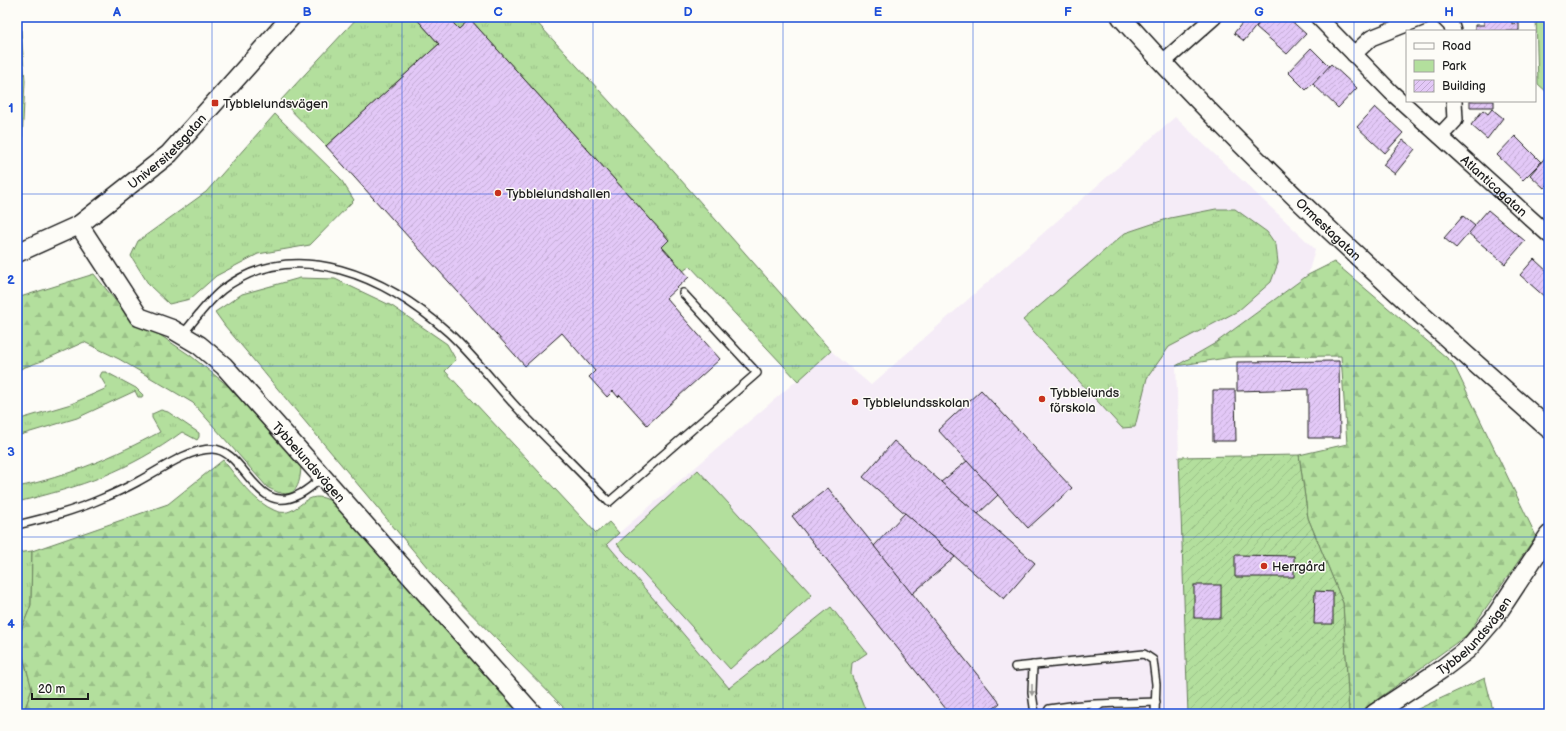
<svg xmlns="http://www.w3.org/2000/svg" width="1566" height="731" viewBox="0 0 1566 731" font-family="'Balsamiq Sans',sans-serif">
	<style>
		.built { fill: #f5ecf7 }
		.grass { fill: url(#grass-tufts); stroke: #687e5c }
		.forest { fill: url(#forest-firs); stroke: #687e5c }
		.park { fill: #b3df9d; stroke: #687e5c }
		.garden { fill: url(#garden-furrows); stroke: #687e5c }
		.building { fill: url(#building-hatch); stroke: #1c1c1c }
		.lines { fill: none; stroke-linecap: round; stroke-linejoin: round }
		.service-casing { stroke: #1c1c1c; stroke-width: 10 }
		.minor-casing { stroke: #1c1c1c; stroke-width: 18 }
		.tertiary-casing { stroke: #1c1c1c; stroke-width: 21 }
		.service { stroke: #fdfcf7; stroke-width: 7 }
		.minor { stroke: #fdfcf7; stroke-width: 15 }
		.tertiary { stroke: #fdfcf7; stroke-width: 18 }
		.oneway { fill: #989794 }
		.grid { fill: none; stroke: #1d4ed8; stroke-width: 1; stroke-opacity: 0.55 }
		.poi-dot { fill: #c8321e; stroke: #fdfcf7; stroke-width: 1.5 }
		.labels { text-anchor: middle; stroke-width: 3; stroke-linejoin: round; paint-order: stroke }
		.poi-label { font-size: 13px; fill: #1c1c1c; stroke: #fdfcf7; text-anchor: start }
		.street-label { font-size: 13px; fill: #1c1c1c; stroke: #fdfcf7 }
		.neatline { fill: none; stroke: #1d4ed8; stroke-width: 1.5 }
		.grid-label { font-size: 13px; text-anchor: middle; font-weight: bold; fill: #1d4ed8 }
	</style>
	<defs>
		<pattern id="grass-tufts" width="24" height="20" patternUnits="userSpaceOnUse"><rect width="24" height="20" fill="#b3df9d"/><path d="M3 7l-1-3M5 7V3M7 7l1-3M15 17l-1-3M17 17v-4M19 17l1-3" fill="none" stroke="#99bf87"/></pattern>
		<pattern id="forest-firs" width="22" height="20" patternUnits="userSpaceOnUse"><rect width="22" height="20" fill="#b3df9d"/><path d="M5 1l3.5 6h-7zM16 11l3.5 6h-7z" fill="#99bf87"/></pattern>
		<pattern id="garden-furrows" width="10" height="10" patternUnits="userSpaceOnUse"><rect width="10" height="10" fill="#b3df9d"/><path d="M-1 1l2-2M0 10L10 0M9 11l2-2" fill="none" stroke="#99bf87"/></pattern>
		<pattern id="building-hatch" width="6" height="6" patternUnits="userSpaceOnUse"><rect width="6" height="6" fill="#e3c8f7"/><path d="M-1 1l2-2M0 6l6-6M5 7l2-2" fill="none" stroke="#c2abd3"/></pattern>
	</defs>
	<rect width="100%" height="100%" fill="#fdfcf7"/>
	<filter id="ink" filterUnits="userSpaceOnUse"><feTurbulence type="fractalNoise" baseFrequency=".025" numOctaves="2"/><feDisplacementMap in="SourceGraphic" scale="8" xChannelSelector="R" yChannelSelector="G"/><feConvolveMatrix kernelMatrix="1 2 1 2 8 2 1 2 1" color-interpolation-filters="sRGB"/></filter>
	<g filter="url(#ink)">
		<path class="built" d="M1175 117 1315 249 1308 275 1214 344 1176 366 1188 714H570L526 670 529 613 606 544 831 351 871 385Z"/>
		<g class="grass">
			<path d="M358 17H415L439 44 326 146 281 100Z"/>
			<path d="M447 17H532L666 163 831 351 798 381 690 266 683 271 662 247 669 240 470 19 459 29Z"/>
			<path d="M275 114 340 178 354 200 310 245 258 254 216 276 190 299 169 304 149 285 131 256 138 241 206 192Z"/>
			<path d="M1216 209H1235L1267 232 1276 245 1278 263 1271 282 1238 311 1169 347 1147 378 1135 427 1122 428 1023 320 1125 233 1170 218Z"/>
			<path d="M300 278 335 279 392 306 447 344 456 360 445 371 596 533 609 522 619 533 607 544 729 688 831 607 867 653 852 663 851 674 867 714H570L438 580 225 326 215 312 242 294Z"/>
			<path d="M102 372H106L136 388 143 395 142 397H138L135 391 77 418 17 436V420L71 404 107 388 100 376Z"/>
			<path d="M161 410 168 412 199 433V437L197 440 182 432C129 471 81 487 17 502V487C68 477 114 456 160 432L152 418V414Z"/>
			<path d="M32 551 31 605 18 638 32 689 23 714H17V553Z"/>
		</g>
		<g class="forest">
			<path d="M17 17H20L25 81 19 202 17 206Z"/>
			<path d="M1334 262 1453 363 1536 536 1467 635 1357 714H1349L1343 603 1308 518 1299 455 1347 444 1341 356 1232 357 1176 366 1214 344 1308 275Z"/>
			<path d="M94 274 123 310 191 356 227 385 301 466C300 493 291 501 267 487L193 403 119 359 84 342 42 361 17 370V298Z"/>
			<path d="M223 460C238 478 253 502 276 511 300 520 304 483 334 503L521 714H23L32 689 18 638 31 605 32 551 168 504Z"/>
			<path d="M1485 678 1494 714H1407Z"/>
		</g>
		<g class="park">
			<path d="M1536 17H1549V94L1538 84Z"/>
			<path d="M698 470 812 595 730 669 617 544Z"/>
		</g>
		<path class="garden" d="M1299 455 1308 518 1343 603 1349 714H1188L1179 457Z"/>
		<g class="building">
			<path d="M415 17H447L459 29 470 19 669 240 662 247 689 277 666 298 720 359 647 425 620 395 618 397 613 391 607 397 589 377 595 371 562 333 525 366 326 146 439 44Z"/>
			<path d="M1247 17H1259L1262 19 1244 41 1234 33Z"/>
			<path d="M1264 17H1287L1306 34 1287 54 1256 27Z"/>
			<path d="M1484 17H1512V24L1519 23V31H1475V25H1484Z"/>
			<path d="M1311 48 1330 67 1306 90 1288 72Z"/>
			<path d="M1331 64 1357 88 1338 108 1313 84Z"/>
			<rect x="1470" y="101" width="24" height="6"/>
			<path d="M1375 107 1403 133 1385 153 1357 127Z"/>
			<path d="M1492 109 1503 118 1487 139 1471 125 1483 110 1488 114Z"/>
			<path d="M1515 136 1541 162 1523 180 1497 155Z"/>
			<path d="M1403 140 1415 149 1395 174 1383 165Z"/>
			<path d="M1549 153V183L1544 188 1530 175Z"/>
			<path d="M1488 210 1525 241 1505 264 1468 233Z"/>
			<path d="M1463 216 1475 226 1456 248 1444 238Z"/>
			<path d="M1534 259 1549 273V295L1546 298 1520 275Z"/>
			<path d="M1339 361 1340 438H1308V389L1237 391V362Z"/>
			<path d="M981 390 1072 488 1028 528 938 430Z"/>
			<path d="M1213 390H1235L1236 441H1213Z"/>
			<path d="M894 441 1035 563 1004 599 863 477Z"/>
			<path d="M967 461 998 495 978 514 941 482Z"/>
			<path d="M828 488 1000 703 987 714H950L792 516Z"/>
			<path d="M905 513 955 557 912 594 874 546Z"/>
			<path d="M1235 555 1294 556V577H1235Z"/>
			<rect x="1194" y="585" width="27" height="33"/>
			<path d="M1315 591 1333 592V624H1314Z"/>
		</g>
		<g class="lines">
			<defs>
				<g id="service">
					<path d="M182 335C195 320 206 303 222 290 296 233 389 279 449 333 475 357 497 387 522 413 551 443 580 471 609 502L757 373 683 293"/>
					<path d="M17 525C46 518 74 511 101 499 113 494 126 488 137 482 158 471 188 449 212 449 245 449 255 517 298 495 307 491 315 483 323 477"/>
					<path d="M1033 665 1032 693 1035 714"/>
					<path d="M1015 667 1144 654 1153 660 1156 684 1155 714"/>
					<path d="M1046 714 1049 709C1084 703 1120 703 1156 702"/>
					<path d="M1089 714 1100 705"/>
				</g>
				<g id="minor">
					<path id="s1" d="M1318 17 1391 92 1549 235"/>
					<path d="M1443 17 1451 25 1453 31"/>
					<path d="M1354 54 1371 38 1424 17"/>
					<path d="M1162 63 1214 17"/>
					<path d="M1440 136 1455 120 1454 101"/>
				</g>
				<g id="tertiary">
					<path id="s2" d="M1121 17C1253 165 1401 298 1549 429"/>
					<path id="s3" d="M79 225 139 317 172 329 199 345 224 366 533 714"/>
					<path id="s4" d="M17 253 79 225 169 154 291 17"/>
					<path id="s5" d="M1374 714 1442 669 1468 649 1493 620 1549 535"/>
				</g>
			</defs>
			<use href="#service" class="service-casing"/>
			<use href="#minor" class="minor-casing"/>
			<use href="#tertiary" class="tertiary-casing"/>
			<use href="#service" class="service"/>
			<use href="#minor" class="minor"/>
			<use href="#tertiary" class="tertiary"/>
		</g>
		<defs><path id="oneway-solid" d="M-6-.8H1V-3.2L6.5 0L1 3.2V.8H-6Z"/></defs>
		<use class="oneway" href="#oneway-solid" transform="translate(1032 690) rotate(90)"/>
	</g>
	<path class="grid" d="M212 17V714M402 17V714M593 17V714M783 17V714M973 17V714M1164 17V714M1354 17V714M17 194H1549M17 366H1549M17 537H1549"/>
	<g class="poi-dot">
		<rect x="211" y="99" width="8" height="8" rx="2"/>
		<circle cx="498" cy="193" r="4"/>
		<circle cx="1042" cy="399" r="4"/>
		<circle cx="855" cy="402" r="4"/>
		<circle cx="1264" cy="566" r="4"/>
	</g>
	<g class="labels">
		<g class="poi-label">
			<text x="223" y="108">Tybblelundsvägen</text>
			<text x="506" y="198">Tybblelundshallen</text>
			<text x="1050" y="397">Tybblelunds<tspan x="1050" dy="15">förskola</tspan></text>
			<text x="863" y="407">Tybblelundsskolan</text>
			<text x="1272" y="571">Herrgård</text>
		</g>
		<g class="street-label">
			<text dy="5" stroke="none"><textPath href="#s4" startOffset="183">Universitetsgatan</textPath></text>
			<text dy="5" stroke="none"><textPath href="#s1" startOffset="244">Atlanticagatan</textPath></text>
			<text dy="5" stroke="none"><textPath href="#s2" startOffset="297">Ormestagatan</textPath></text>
			<text dy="5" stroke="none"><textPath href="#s3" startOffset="337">Tybbelundsvägen</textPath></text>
			<text dy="5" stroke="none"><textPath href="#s5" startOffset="128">Tybbelundsvägen</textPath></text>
		</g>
	</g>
	<rect width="1566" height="731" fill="none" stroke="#fdfcf7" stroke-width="44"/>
	<rect x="1406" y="30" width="130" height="72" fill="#fdfcf7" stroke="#a3a29f"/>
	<rect x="1414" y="43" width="20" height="6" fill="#fdfcf7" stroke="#a3a29f"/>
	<text x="1442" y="50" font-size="12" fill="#1c1c1c">Road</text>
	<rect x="1414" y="60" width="20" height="12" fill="#b3df9d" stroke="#a3a29f"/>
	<text x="1442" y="70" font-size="12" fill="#1c1c1c">Park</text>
	<rect x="1414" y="80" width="20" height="12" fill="url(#building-hatch)" stroke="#a3a29f"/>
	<text x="1442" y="90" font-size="12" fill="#1c1c1c">Building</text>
	<path d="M32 693v6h56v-6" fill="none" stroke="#1c1c1c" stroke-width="2"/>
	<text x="38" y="693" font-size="12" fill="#1c1c1c" stroke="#fdfcf7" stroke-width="3" paint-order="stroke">20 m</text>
	<rect x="22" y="22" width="1522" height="687" class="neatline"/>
	<g class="grid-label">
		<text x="117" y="16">A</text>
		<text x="307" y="16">B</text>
		<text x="498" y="16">C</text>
		<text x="688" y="16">D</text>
		<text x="878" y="16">E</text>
		<text x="1068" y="16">F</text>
		<text x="1259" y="16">G</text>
		<text x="1449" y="16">H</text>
		<text x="11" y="112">1</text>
		<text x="11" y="284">2</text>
		<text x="11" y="456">3</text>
		<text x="11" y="628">4</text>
	</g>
</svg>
